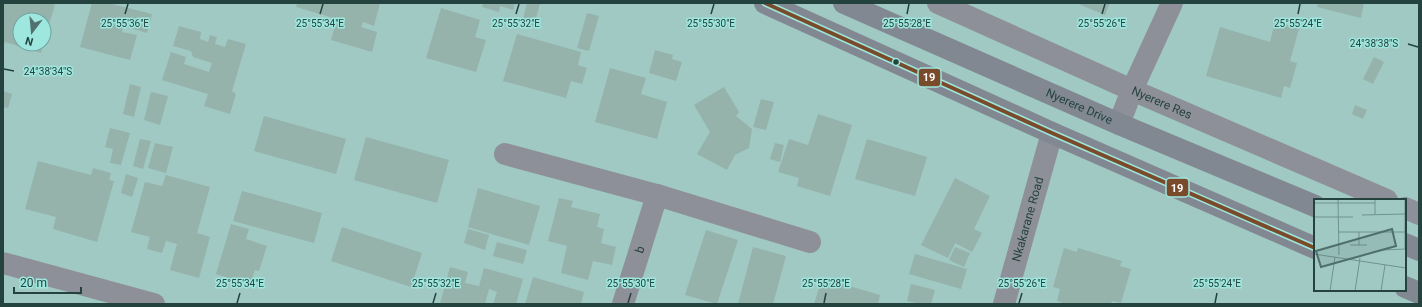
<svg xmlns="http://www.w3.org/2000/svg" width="1422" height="307" viewBox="0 0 1422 307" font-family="Roboto,sans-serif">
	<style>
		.building { fill: #95b2ab }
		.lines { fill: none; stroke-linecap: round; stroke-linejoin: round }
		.minor { stroke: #8e9099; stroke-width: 22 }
		.major { stroke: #828891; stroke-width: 22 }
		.bus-1-casing { stroke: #9ee7de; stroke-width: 7 }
		.bus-1 { stroke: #7a4b2a; stroke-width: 4 }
		.ticks { fill: none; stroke: #24423e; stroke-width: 1.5 }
		.bus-dot { fill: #24423e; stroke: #9ee7de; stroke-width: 1.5 }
		.labels { text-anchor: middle; stroke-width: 3; stroke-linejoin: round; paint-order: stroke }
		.street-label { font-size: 12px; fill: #24423e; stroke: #9ee7de }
		.inset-road { fill: none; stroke: #6f938e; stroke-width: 1 }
		.view { fill: #4e6f6b; fill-opacity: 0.15; stroke: #4e6f6b; stroke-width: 2 }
		.inset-edge { fill: none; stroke: #24423e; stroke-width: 2 }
		.ticks-label { font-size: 10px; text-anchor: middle; fill: #24423e; stroke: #9ee7de; stroke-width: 3; stroke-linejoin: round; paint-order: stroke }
		.line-badge { stroke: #9ee7de; stroke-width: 1.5 }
		.badge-label { font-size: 11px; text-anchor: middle; font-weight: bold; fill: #fff }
	</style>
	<rect width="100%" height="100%" fill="#a1c9c4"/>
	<g class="building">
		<path d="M3 3H17L22 4V3H49L55 5 44 40V20H20V44H43L41 53 5 42 3 48Z"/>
		<path d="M92 3H108L152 14 147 33 123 26 122 32 137 35 130 60 80 47Z"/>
		<path d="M297 3H380L374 26 363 22 361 27 377 32 372 52 331 40 337 19 296 7Z"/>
		<path d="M483 3H515L513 10 500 6 499 12 482 7Z"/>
		<path d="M527 3H540L534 26 522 23Z"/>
		<path d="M1076 3H1110L1105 15Z"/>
		<path d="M1318 3H1364L1361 18 1317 7Z"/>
		<path d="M441 8 480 20 475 37 486 40 476 72 426 58Z"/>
		<path d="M587 13 599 16 589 51 577 48Z"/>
		<path d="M1275 22 1299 29 1290 61 1297 63 1290 88 1284 86 1281 98 1206 76 1220 27 1270 42Z"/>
		<path d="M179 26 201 32 200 39 208 42 210 35 217 37 215 44 225 47 228 39 246 44 232 91 236 94 230 114 204 106 208 94 162 80 171 52 186 57 184 64 209 72 212 63 193 57 191 51 173 46Z"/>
		<path d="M517 34 581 52 578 65 587 68 582 84 571 81 566 98 503 81Z"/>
		<path d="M655 50 673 55 672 59 682 62 676 81 649 73Z"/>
		<path d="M1374 57 1384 62 1373 84 1363 79Z"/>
		<path d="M610 68 646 78 641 94 667 102 657 139 595 122Z"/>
		<path d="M130 84 141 87 134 117 123 114Z"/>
		<path d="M724 87 739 112 736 116 752 129 749 148 735 155 727 170 697 154 710 132 694 105Z"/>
		<path d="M3 91 12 94 8 108 3 107Z"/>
		<path d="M151 92 168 96 160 125 144 120Z"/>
		<path d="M761 99 774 102 766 130 753 127Z"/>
		<path d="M1355 105 1367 110 1363 119 1352 114Z"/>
		<path d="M818 114 852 125 830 196 797 186 799 178 778 172 789 139 808 145Z"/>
		<path d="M264 116 346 139 336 174 254 151Z"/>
		<path d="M110 128 130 133 121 165 110 163 113 149 105 147Z"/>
		<path d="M366 137 449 160 437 203 354 180Z"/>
		<path d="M140 139 151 141 143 169 133 166Z"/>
		<path d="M867 139 927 157 915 196 855 179Z"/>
		<path d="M155 143 173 147 166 173 148 168Z"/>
		<path d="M775 143 784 145 780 162 770 159Z"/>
		<path d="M38 161 91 175 93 168 111 173 109 180 114 181 97 242 53 229 56 217 25 209Z"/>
		<path d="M126 174 138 178 132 197 121 193Z"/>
		<path d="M166 175 210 187 197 233 210 237 199 278 170 270 177 244 166 241 162 253 147 249 150 237 131 232 145 182 162 186Z"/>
		<path d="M955 178 990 196 974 229 982 233 972 252 955 243 948 258 921 245Z"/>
		<path d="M478 188 540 206 529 245 468 227Z"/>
		<path d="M242 191 322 213 314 243 233 221Z"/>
		<path d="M559 198 573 201 571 207 600 214 597 227 604 229 601 243 616 247 612 265 593 261 588 280 561 273 567 246 548 241Z"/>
		<path d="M231 224 249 229 246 239 267 246 259 271 255 270 250 285 216 274Z"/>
		<path d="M342 227 422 253 411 287 331 261Z"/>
		<path d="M468 229 489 235 485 250 464 243Z"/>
		<path d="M706 230 738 240 717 304 685 295Z"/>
		<path d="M497 242 527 250 523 264 493 256Z"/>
		<path d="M753 247 786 256 773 304H738Z"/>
		<path d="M955 247 970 253 964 267 949 260Z"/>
		<path d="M1064 248 1077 252 1078 248 1122 261 1120 266 1131 269 1121 303 1112 301 1111 304H1066L1057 301 1060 289 1053 287Z"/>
		<path d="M915 254 967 269 961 289 909 274Z"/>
		<path d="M450 267 468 272 465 283 479 286 484 268 523 279 516 304H493L497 292 489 289 485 304H440Z"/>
		<path d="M533 277 584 292 581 304H525Z"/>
		<path d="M822 278 880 295 878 304H814Z"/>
		<path d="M911 284 935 290 931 304H921L907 301Z"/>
	</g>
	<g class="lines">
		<g class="minor">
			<path id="s1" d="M938 3 1132 90 1387 200"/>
			<path d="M1119 124 1132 90 1172 3"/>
			<path d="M505 154 657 195 810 242"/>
			<path d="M1405 208 1419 214"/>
			<path d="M3 263 154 304"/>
			<path id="s2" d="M623 304 657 195"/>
			<path id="s3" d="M1004 304 1052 133"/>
		</g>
		<g class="major">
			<path d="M765 3 1052 133 1315 248"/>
			<path id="s4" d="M844 3 1119 124 1315 206"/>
			<path d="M1405 244 1419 250"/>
			<path d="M1405 287 1419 293"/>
		</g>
		<defs>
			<path id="bus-1" d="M765 3 1052 133 1315 248"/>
		</defs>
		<use href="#bus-1" class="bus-1-casing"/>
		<use href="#bus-1" class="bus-1"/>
	</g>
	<path class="ticks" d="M125 14 128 4M320 14 323 4M516 14 519 4M711 14 714 4M907 14 909 4M1102 14 1105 4M1298 14 1300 4M1408 44 1418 47M4 69 14 71M237 303 240 293M433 303 436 293M628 303 631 293M824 303 826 293M1019 303 1022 293M1215 303 1217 293"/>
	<circle class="bus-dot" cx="896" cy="62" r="3.5"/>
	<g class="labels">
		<g class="street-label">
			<text dy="4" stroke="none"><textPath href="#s1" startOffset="245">Nyerere Res</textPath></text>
			<text dy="4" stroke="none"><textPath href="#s4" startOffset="257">Nyerere Drive</textPath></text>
			<text dy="4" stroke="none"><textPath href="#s3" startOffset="88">Nkakarane Road</textPath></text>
			<text dy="4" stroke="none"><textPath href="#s2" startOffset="57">b</textPath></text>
		</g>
	</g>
	<g transform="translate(1314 199)">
		<rect width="92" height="92" fill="#a1c9c4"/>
		<path class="inset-road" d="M24 0 25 56M61 0V15M0 4H61M48 16 91 15M0 18H39M0 18V34M24 33H92M36 46H53M45 46V33M91 50V0M69 51 92 50M0 55 92 69M16 92 21 58M41 92 46 59M67 92 71 66"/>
		<path class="view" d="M78 30 82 47 7 68 2 52Z"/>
		<rect width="92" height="92" class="inset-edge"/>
	</g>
	<g class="ticks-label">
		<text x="125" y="27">25°55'36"E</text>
		<text x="320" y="27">25°55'34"E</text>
		<text x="516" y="27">25°55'32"E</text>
		<text x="711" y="27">25°55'30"E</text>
		<text x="907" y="27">25°55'28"E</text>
		<text x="1102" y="27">25°55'26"E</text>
		<text x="1298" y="27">25°55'24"E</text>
		<text x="1374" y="47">24°38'38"S</text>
		<text x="48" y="75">24°38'34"S</text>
		<text x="240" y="287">25°55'34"E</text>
		<text x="436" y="287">25°55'32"E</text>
		<text x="631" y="287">25°55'30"E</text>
		<text x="826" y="287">25°55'28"E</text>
		<text x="1022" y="287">25°55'26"E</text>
		<text x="1217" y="287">25°55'24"E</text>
	</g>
	<g class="line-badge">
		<rect x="918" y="68" width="23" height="19" rx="4" fill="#7a4b2a"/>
		<rect x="1166" y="178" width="23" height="19" rx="4" fill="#7a4b2a"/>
	</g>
	<g class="badge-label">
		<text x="929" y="81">19</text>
		<text x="1177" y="192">19</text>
	</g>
	<rect width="1422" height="307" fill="none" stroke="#24423e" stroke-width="8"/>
	<g transform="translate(32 32) rotate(196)"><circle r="19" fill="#9ee7de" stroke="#6da59e"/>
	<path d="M0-3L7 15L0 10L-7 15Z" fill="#50716d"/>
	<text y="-6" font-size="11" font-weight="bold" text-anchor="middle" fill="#24423e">N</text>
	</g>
	<path d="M14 287v6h67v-6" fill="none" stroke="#24423e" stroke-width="2"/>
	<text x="20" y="287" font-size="12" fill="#24423e" stroke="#9ee7de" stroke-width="3" paint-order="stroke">20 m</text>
</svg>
